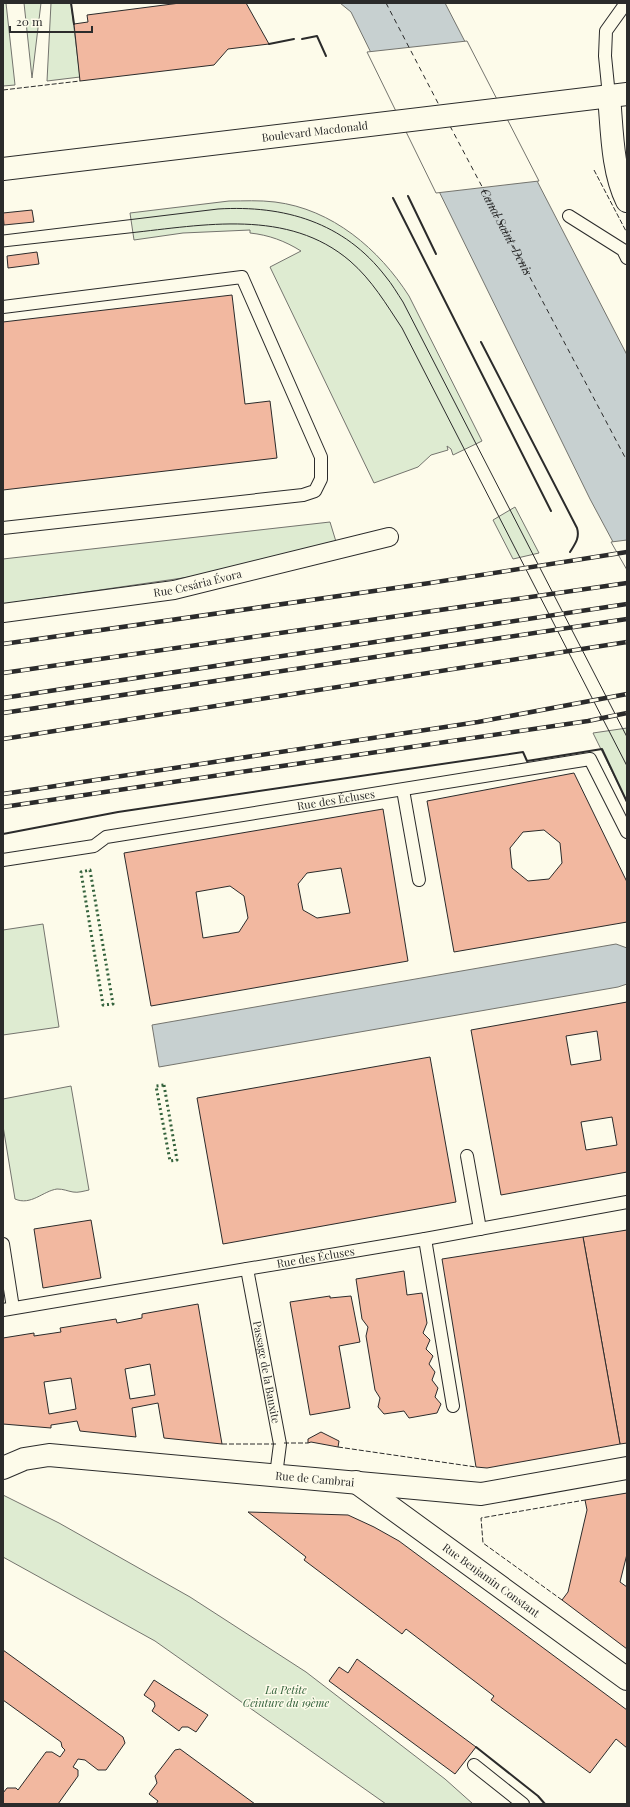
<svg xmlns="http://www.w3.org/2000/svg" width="630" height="1807" viewBox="0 0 630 1807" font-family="'Playfair Display',serif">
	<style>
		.green { fill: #deebd1; stroke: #74746e }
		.water { fill: #c7d0d0; stroke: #74746e }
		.pier { fill: #fdfbea; stroke: #74746e }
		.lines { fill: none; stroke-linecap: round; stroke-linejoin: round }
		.ferry { stroke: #2b2b2b; stroke-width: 1; stroke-dasharray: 5 4; stroke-linecap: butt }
		.building { fill: #f2b8a0; stroke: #2b2b2b; fill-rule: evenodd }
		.service-casing { stroke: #2b2b2b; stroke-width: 14 }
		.pedestrian-casing { stroke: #2b2b2b; stroke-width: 20 }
		.minor-casing { stroke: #2b2b2b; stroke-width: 24 }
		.primary-casing { stroke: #2b2b2b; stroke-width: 24 }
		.service { stroke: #fdfbea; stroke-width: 12 }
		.pedestrian { stroke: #fdfbea; stroke-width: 18 }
		.minor { stroke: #fdfbea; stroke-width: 22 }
		.primary { stroke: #fdfbea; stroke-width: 22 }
		.tram { stroke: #2b2b2b; stroke-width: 1 }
		.rail-casing { stroke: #2b2b2b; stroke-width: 4.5 }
		.rail { stroke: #fdfbea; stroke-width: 3; stroke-dasharray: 9; stroke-linecap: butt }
		.hedge { stroke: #34623c; stroke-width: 3; stroke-dasharray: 2 3; stroke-linecap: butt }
		.fence { stroke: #2b2b2b; stroke-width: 1; stroke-dasharray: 5 2; stroke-linecap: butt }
		.wall { stroke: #2b2b2b; stroke-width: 2 }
		.labels { text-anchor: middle; stroke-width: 3; stroke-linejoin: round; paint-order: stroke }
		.street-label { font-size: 11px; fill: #2b2b2b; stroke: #fdfbea }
		.park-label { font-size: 11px; font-style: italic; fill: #34623c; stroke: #fdfbea }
		.water-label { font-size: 12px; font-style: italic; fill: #2b2b2b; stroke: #fdfbea }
	</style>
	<rect width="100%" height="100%" fill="#fdfbea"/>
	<g class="green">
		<path d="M3 3H6L15 85 3 86Z"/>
		<path d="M24 3H41L32 78Z"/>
		<path d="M51 3H71L80 77 47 81Z"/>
		<path d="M229 201C244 201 259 200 275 202 332 209 379 249 409 296L482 441 453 455 451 449 447 446 448 450 431 455 418 467 374 483 270 267 301 251C285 241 269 235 250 233V230L183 233 134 240 130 213Z"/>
		<path d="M515 507 539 553 513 559 493 520Z"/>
		<path d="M330 522 341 558 210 574 3 604V559Z"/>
		<path d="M627 728V802L593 733Z"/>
		<path d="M43 924 59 1027 3 1035V930Z"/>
		<path d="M71 1086 89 1190C84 1191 78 1193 73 1192 67 1191 64 1189 57 1189 43 1191 31 1206 15 1199L3 1126V1099Z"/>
		<path d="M3 1495 59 1523 190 1597 306 1672 445 1779 473 1804H386L155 1641 3 1557Z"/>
	</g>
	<g class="water">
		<path d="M340 3H445L627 355V568L590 499 351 12Z"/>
		<path d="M616 944 627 948V984L618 987 159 1067 152 1025Z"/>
	</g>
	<g class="pier">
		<path d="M467 41 539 181 436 193 367 52Z"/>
		<path d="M627 540V570L611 542Z"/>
	</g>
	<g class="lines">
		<g class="ferry">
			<path d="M386 3 439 105"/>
			<path id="s1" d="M450 126 627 461"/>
		</g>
	</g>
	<g class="building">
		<path d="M180 3H246L269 44 228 49 214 65 80 81 74 24 88 22 87 15Z"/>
		<path d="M32 210 34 222 4 225 3 213Z"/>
		<path d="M37 252 39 264 8 268 7 256Z"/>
		<path d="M232 295 245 404 270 401 277 458 3 490V322Z"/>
		<path d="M574 773 627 882V922L454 952 427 801ZM544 830 560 843 562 863 549 879 528 881 512 868 510 848 523 832Z"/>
		<path d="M383 809 408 961 151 1006 124 853ZM341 868 350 913 317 918 303 910 298 884 307 873ZM230 886 244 896 248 918 239 932 203 938 196 892Z"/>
		<path d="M627 1002V1172L501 1195 471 1030ZM597 1031 601 1060 571 1065 566 1036ZM612 1117 617 1145 586 1150 581 1122Z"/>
		<path d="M430 1057 456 1202 223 1244 197 1098Z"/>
		<path d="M91 1220 101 1278 43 1288 34 1229Z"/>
		<path d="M627 1230V1443L620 1444 583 1237Z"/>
		<path d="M583 1237 620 1444 487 1468 476 1467 442 1259Z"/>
		<path d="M404 1271 407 1295 422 1293 427 1323 423 1333 430 1340 426 1349 433 1356 429 1364 435 1372 432 1380 438 1388 435 1397 441 1404 437 1413 409 1418 404 1411 384 1414 378 1407 380 1398 375 1390 366 1336 368 1327 362 1319 356 1279Z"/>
		<path d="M330 1296V1298L351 1296 360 1342 339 1346 350 1408 310 1415 290 1302Z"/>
		<path d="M198 1304 222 1444 164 1438 158 1403 132 1408 136 1437 80 1431 77 1421 51 1425V1428L3 1424V1338L34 1333V1336L61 1332 60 1328 116 1319 117 1323 142 1318V1314ZM150 1364 155 1395 130 1399 125 1369ZM71 1378 76 1409 49 1414 44 1382Z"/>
		<path d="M321 1432 339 1441 338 1447 311 1442 308 1443V1439Z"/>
		<path d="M627 1493V1554L620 1582 627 1587V1649L562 1600 568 1592 587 1510 585 1500Z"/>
		<path d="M248 1512 348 1515 374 1527 399 1541 627 1710V1748L616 1739 590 1773 491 1700 494 1696 406 1629 402 1634 304 1560 306 1557Z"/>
		<path d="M3 1650 123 1737 125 1743 106 1770H98L85 1760 78 1759 73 1767 78 1770V1776L58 1804H3V1793L7 1788H16L18 1790 46 1752H52L60 1757 65 1750 62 1747 61 1742 3 1700Z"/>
		<path d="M357 1659 476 1747 455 1774 329 1681 339 1667 348 1673Z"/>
		<path d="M154 1680 208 1715 196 1732 188 1727H182L179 1731 152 1711 155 1706 154 1702 144 1695Z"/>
		<path d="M180 1749 255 1804H156L158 1801 149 1794 157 1783 155 1776 175 1750Z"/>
	</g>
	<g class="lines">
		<defs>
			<g id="service">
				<path d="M609 96 605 56 606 31 626 3"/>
				<path d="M569 216 623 250 627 258"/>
				<path d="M3 307 242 277 321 457V479L315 491 303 495 3 528"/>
				<path d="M403 790 419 880"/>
				<path id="s2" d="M3 860 94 846 106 837 590 759 627 832"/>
				<path d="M467 1156 480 1229"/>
				<path d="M425 1239 453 1406"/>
				<path d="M3 1244 13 1308"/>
				<path id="s3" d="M247 1269 280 1444 276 1475"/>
				<path id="s4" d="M3 1310 425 1239 627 1202"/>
				<path d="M474 1765 523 1804"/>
			</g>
			<g id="pedestrian">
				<path id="s5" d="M3 613 174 590 389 537"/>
			</g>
			<g id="minor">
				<path d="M609 96C612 129 612 171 627 201"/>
				<path id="s6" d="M3 1468 24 1459 49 1455 481 1494 627 1468"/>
				<path id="s7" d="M356 1482 627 1679"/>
			</g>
			<g id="primary">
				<path id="s8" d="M3 169 627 94"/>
			</g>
		</defs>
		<use href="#service" class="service-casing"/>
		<use href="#pedestrian" class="pedestrian-casing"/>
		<use href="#minor" class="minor-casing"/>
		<use href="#primary" class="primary-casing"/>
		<use href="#service" class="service"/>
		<use href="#pedestrian" class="pedestrian"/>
		<use href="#minor" class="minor"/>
		<use href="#primary" class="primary"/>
		<g class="tram">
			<path d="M3 235 218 209C284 205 344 222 386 277 392 284 397 293 403 302L627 737"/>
			<path d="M3 247C45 242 87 238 129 233 204 225 288 208 350 261 372 280 386 304 402 328L627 766"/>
		</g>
		<defs>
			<g id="rail">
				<path d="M3 644 430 583 627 552"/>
				<path d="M3 673 627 583"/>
				<path d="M3 698 627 604"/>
				<path d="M3 713 627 619"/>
				<path d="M3 739 627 642"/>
				<path d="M3 794 478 722 627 694"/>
				<path d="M3 807 588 721 627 713"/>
			</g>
		</defs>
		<use href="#rail" class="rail-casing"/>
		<use href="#rail" class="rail"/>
		<g class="hedge">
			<path d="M90 870 113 1004 103 1005 81 872Z"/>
			<path d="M164 1085 177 1160 170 1161 156 1086Z"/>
		</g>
		<g class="fence">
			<path d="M3 90 80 81"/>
			<path d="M594 170 627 233"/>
			<path d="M284 1443H308"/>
			<path d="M222 1444H278"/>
			<path d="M338 1447 476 1467"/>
			<path d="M562 1600 483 1543 481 1518 585 1500"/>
		</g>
		<g class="wall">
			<path d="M71 3 74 24"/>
			<path d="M302 39 317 36 326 56"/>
			<path d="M269 44 294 39"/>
			<path d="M408 196 436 254"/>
			<path d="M393 198 551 511"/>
			<path d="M481 342 577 528C580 538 575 544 570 552"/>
			<path d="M627 691V692"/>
			<path d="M3 834 118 812 523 752 527 761 602 749 627 802"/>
			<path d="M476 1747 538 1796 545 1804"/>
		</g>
	</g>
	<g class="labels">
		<g class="street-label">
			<text dy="4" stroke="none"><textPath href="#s8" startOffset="314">Boulevard Macdonald</textPath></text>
			<text dy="4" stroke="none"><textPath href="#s5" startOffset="197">Rue Cesária Évora</textPath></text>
			<text dy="4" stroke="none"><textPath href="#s2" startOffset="340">Rue des Écluses</textPath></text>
			<text dy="4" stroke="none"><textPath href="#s4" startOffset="317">Rue des Écluses</textPath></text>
			<text dy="4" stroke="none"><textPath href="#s3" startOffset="105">Passage de la Bauxite</textPath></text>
			<text dy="4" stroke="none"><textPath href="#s6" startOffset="315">Rue de Cambrai</textPath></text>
			<text dy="4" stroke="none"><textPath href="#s7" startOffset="167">Rue Benjamin Constant</textPath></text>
		</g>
		<g class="park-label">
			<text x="286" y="1694">La Petite<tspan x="286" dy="13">Ceinture du 19ème</tspan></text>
		</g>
		<g class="water-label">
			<text dy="4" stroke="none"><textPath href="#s1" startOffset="120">Canal Saint-Denis</textPath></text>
		</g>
	</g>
	<rect width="630" height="1807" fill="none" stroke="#2b2b2b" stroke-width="8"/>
	<path d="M10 26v6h82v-6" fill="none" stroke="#2b2b2b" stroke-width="2"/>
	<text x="16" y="26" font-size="12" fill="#2b2b2b" stroke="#fdfbea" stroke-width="3" paint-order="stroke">20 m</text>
</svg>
